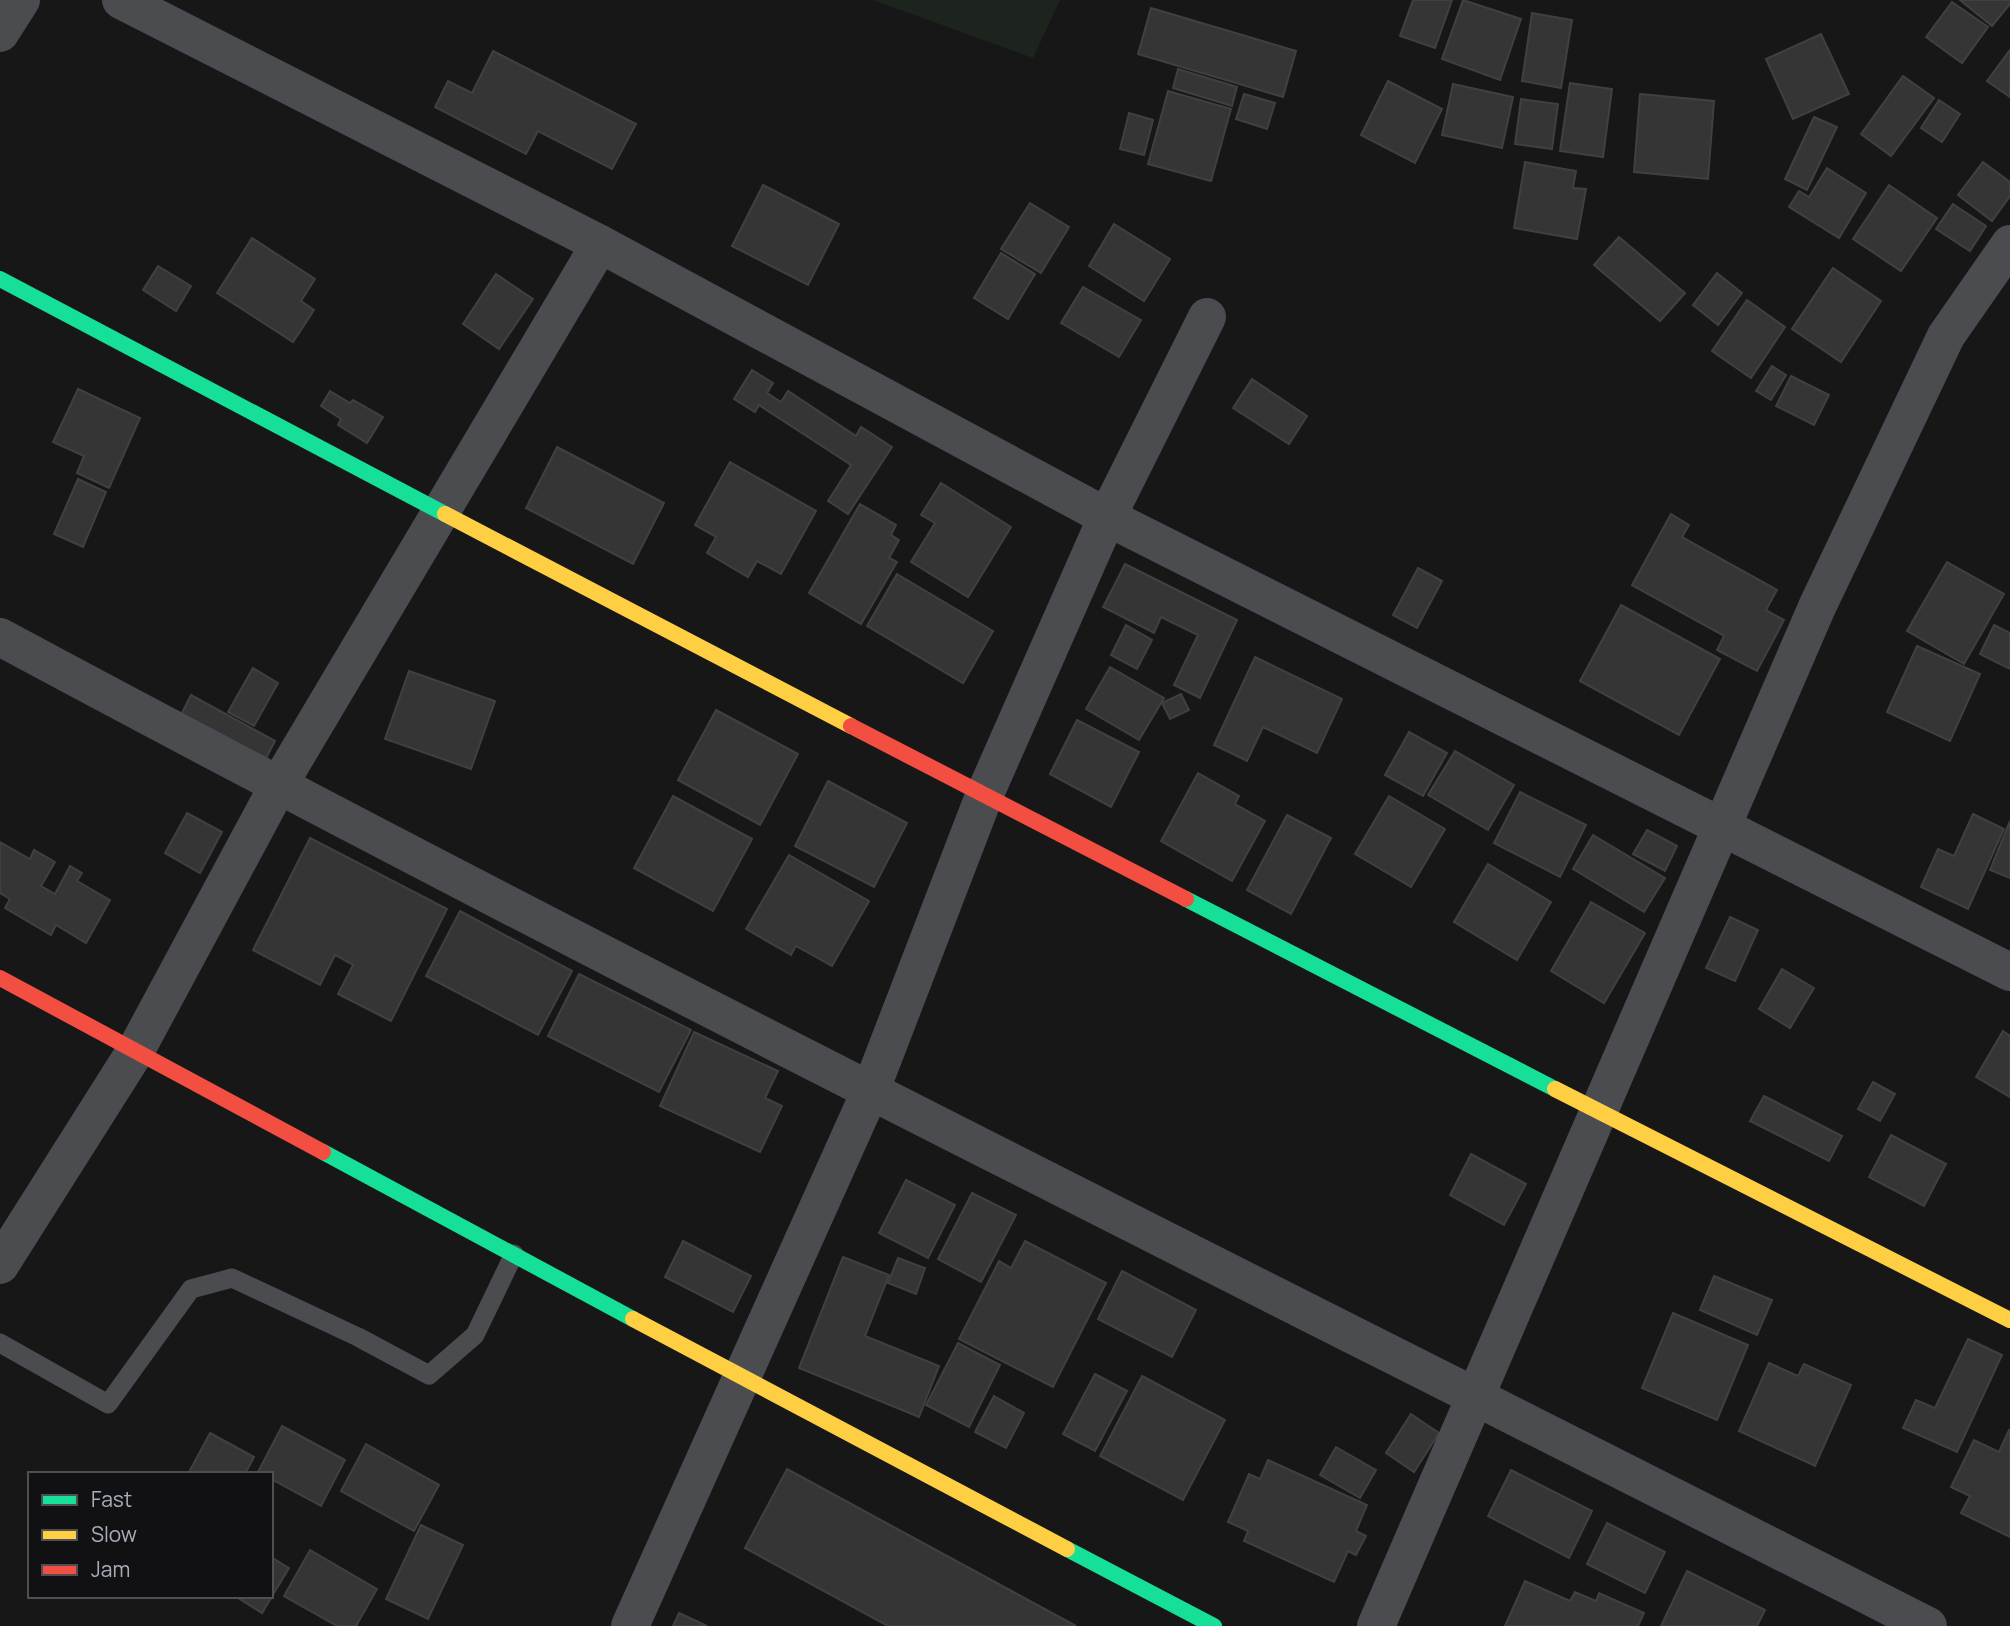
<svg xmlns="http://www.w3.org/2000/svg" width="2010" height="1626" viewBox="0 0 2010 1626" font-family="Manrope,sans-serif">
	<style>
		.green { fill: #1d241e }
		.building { fill: #353536; stroke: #3f4043; stroke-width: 2 }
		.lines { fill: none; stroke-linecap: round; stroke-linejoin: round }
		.lane { stroke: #4b4c50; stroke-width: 19 }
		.street { stroke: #4b4c50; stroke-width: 38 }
		.fast { stroke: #16e098; stroke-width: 16 }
		.slow { stroke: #ffcf43; stroke-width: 16 }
		.jam { stroke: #f24e42; stroke-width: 16 }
	</style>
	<rect width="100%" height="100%" fill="#171717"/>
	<path class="green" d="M873 0H1060L1033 58Z"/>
	<g class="building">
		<path d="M1413 0H1452L1435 48 1400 36Z"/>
		<path d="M1463 0 1521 19 1500 80 1442 59Z"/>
		<path d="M1960 0H2010V4L1992 26Z"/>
		<path d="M1952 2 1988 27 1962 63 1926 37Z"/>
		<path d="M1151 8 1296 51 1283 97 1138 54Z"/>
		<path d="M1532 13 1572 20 1561 88 1522 81Z"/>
		<path d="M1821 34 1849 94 1793 119 1766 59Z"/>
		<path d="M2010 50V97L1987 81Z"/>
		<path d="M493 51 636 124 612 169 538 131 526 154 435 107 448 81 472 93Z"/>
		<path d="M1178 69 1237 87 1232 106 1173 88Z"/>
		<path d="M1903 76 1934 98 1891 156 1861 134Z"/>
		<path d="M1388 81 1442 109 1415 163 1361 135Z"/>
		<path d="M1570 83 1612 89 1603 157 1560 151Z"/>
		<path d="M1453 84 1513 97 1502 148 1442 135Z"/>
		<path d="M1168 91 1231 109 1211 181 1148 164Z"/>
		<path d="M1244 94 1275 103 1267 129 1236 119Z"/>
		<path d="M1640 94 1714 101 1708 179 1634 172Z"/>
		<path d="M1521 99 1558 104 1552 149 1515 144Z"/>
		<path d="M1939 100 1960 114 1942 142 1921 128Z"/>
		<path d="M1129 113 1153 120 1144 155 1120 149Z"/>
		<path d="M1814 117 1837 127 1807 190 1785 179Z"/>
		<path d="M1525 162 1576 171 1573 188 1586 189 1577 239 1514 228Z"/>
		<path d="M1983 162 2010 182V196L1992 221 1958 195Z"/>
		<path d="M1827 168 1866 193 1839 238 1789 207 1799 191 1809 197Z"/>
		<path d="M763 185 839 224 808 285 732 246Z"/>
		<path d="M1889 185 1937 218 1901 271 1853 239Z"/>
		<path d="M1030 203 1069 227 1041 273 1001 249Z"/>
		<path d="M1953 204 1986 226 1970 251 1936 229Z"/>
		<path d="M1114 224 1170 259 1144 301 1089 266Z"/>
		<path d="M1619 237 1685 293 1660 321 1594 265Z"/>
		<path d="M252 238 315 279 301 301 314 310 293 342 217 293Z"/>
		<path d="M1001 253 1035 274 1008 319 974 298Z"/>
		<path d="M158 266 191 286 176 311 143 290Z"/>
		<path d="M1833 268 1881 301 1841 362 1792 329Z"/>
		<path d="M1717 273 1742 293 1718 325 1693 305Z"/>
		<path d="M496 274 533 299 499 349 463 324Z"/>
		<path d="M1083 287 1141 320 1119 357 1061 323Z"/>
		<path d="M1747 300 1785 327 1751 378 1712 351Z"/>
		<path d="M1772 366 1786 375 1771 400 1756 391Z"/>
		<path d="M752 370 773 383 767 393 781 402 788 391 856 436 861 427 892 447 848 514 828 501 851 465 759 405 755 412 734 399Z"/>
		<path d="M1791 376 1829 395 1814 425 1776 406Z"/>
		<path d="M1252 379 1307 416 1289 444 1233 408Z"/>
		<path d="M78 389 140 418 109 488 77 473 84 456 53 442Z"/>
		<path d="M330 391 350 403 353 400 383 417 367 443 338 425 341 419 321 406Z"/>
		<path d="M557 447 664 503 633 564 526 508Z"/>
		<path d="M730 462 816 511 781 574 757 561 748 577 707 553 716 537 695 525Z"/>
		<path d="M78 479 106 492 83 547 54 534Z"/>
		<path d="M941 483 1011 527 968 597 911 562 935 523 921 515Z"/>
		<path d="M860 504 896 525 891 535 899 540 889 558 897 562 861 624 809 593Z"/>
		<path d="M1671 514 1689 525 1682 537 1777 590 1766 610 1784 620 1757 671 1717 650 1724 636 1632 585Z"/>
		<path d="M1947 562 2004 594 1964 664 1907 631Z"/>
		<path d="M1125 564 1237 620 1200 698 1174 685 1198 635 1161 617 1154 633 1103 607Z"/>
		<path d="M1418 568 1442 581 1417 628 1393 615Z"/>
		<path d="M897 574 993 631 963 683 867 626Z"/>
		<path d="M1621 605 1720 659 1679 735 1580 681Z"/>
		<path d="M1126 625 1152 640 1137 669 1111 655Z"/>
		<path d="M1994 625 2010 633V669L1980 654Z"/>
		<path d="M1917 646 1980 674 1950 741 1887 712Z"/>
		<path d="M1255 657 1342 699 1317 753 1263 727 1247 761 1214 745Z"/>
		<path d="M1110 667 1164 698 1139 740 1086 709Z"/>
		<path d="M253 668 278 683 254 726 228 712Z"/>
		<path d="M409 671 495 701 471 769 385 739Z"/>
		<path d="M1181 694 1189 710 1170 719 1162 703Z"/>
		<path d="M191 695 275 741 259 772 175 727Z"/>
		<path d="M716 710 798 754 760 825 678 780Z"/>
		<path d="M1077 720 1139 752 1111 807 1050 774Z"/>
		<path d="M1409 732 1447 753 1423 796 1385 775Z"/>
		<path d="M1455 751 1514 785 1488 830 1428 795Z"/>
		<path d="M1198 773 1239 796 1235 804 1265 821 1232 881 1161 841Z"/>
		<path d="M828 781 907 823 874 887 795 846Z"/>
		<path d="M1520 792 1586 825 1560 877 1494 843Z"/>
		<path d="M673 796 752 839 713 911 634 868Z"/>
		<path d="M1389 796 1445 829 1411 887 1355 854Z"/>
		<path d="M187 813 222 832 200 873 165 853Z"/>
		<path d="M1973 814 2004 829 1968 909 1921 887 1938 849 1954 856Z"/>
		<path d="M1287 815 1331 838 1291 914 1247 890Z"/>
		<path d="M2010 821V878L1990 870Z"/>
		<path d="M1647 830 1677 846 1665 871 1633 854Z"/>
		<path d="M1593 835 1665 878 1644 912 1573 869Z"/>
		<path d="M310 838 447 909 391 1021 338 994 353 965 335 955 320 985 253 950Z"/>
		<path d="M0 842 30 859 34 850 55 862 41 886 55 894 70 866 82 873 77 881 110 900 86 943 56 925 51 935 5 908 10 899 0 893Z"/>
		<path d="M789 855 869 901 832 966 796 946 791 955 746 929Z"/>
		<path d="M1488 864 1551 902 1517 960 1454 922Z"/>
		<path d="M1591 902 1645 933 1604 1003 1551 971Z"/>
		<path d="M460 911 572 971 538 1035 426 976Z"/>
		<path d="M1730 917 1758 930 1735 981 1706 968Z"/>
		<path d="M1782 969 1814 988 1790 1028 1759 1009Z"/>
		<path d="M579 974 691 1030 659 1092 548 1036Z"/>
		<path d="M2003 1031 2010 1036V1097L1976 1077Z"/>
		<path d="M694 1032 778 1071 765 1098 782 1106 760 1152 660 1106Z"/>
		<path d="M1873 1082 1895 1094 1880 1121 1858 1109Z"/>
		<path d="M1764 1096 1842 1136 1829 1161 1750 1121Z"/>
		<path d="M1891 1135 1946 1164 1924 1206 1869 1177Z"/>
		<path d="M1471 1154 1526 1184 1504 1225 1450 1195Z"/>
		<path d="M906 1180 955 1205 928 1258 879 1233Z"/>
		<path d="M972 1193 1016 1215 981 1282 938 1259Z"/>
		<path d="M683 1241 751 1276 733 1312 665 1277Z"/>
		<path d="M1025 1241 1106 1283 1053 1387 959 1339 999 1261 1011 1268Z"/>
		<path d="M843 1257 889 1275 865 1336 939 1366 919 1417 799 1368Z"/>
		<path d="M898 1258 925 1268 916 1294 888 1283Z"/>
		<path d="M1122 1271 1196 1310 1172 1357 1098 1319Z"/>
		<path d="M1714 1276 1772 1300 1757 1335 1700 1310Z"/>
		<path d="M1673 1313 1748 1345 1717 1420 1642 1388Z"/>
		<path d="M1968 1339 2002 1355 1957 1452 1903 1428 1916 1400 1935 1408Z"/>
		<path d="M958 1343 1000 1365 969 1427 926 1405Z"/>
		<path d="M1769 1363 1798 1376 1804 1364 1851 1385 1815 1466 1739 1431Z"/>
		<path d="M1095 1374 1127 1391 1095 1451 1063 1434Z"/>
		<path d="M1142 1376 1225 1420 1183 1500 1100 1456Z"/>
		<path d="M994 1396 1024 1413 1006 1448 975 1432Z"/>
		<path d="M1411 1414 1439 1433 1414 1472 1386 1453Z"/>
		<path d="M282 1426 345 1460 321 1506 271 1479V1474L258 1472Z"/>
		<path d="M2009 1430 2010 1431V1537L1961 1513 1970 1496 1951 1487 1974 1440 1999 1452Z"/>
		<path d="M210 1433 254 1457 245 1474H188Z"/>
		<path d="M366 1444 439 1485 414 1531 341 1491Z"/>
		<path d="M1336 1447 1376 1470 1360 1498 1320 1475Z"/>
		<path d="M1268 1460 1367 1505 1356 1531 1366 1536 1356 1555 1348 1551 1334 1582 1244 1541 1248 1531 1228 1522 1249 1474 1260 1479Z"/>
		<path d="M787 1469 1076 1626H888L745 1548Z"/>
		<path d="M1511 1470 1592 1511 1569 1558 1488 1516Z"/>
		<path d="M1607 1523 1665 1552 1645 1593 1587 1564Z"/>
		<path d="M421 1525 463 1545 428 1619 386 1599Z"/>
		<path d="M310 1550 377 1589 356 1626H337L284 1596Z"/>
		<path d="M271 1557 289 1568 262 1613 235 1596H271Z"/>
		<path d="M1687 1571 1765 1610 1757 1626H1661Z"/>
		<path d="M1525 1581 1570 1601 1575 1592 1596 1601 1599 1593 1644 1613 1638 1626H1505Z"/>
		<path d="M679 1613 707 1626H673Z"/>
	</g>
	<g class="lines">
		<path class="lane" d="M0 1343 108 1404 191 1289 232 1278 358 1337 429 1375 475 1335 514 1254"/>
		<g class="street">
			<path d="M121 0 600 244 1107 517 2010 972"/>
			<path d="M0 33 21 0"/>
			<path d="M0 637C636 979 1284 1298 1928 1626"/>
			<path d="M0 1265 136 1050 278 786 600 244"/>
			<path d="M630 1626 870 1092 984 796 1107 517 1207 317"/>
			<path d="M1376 1626 1817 607 1946 336 2010 244"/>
		</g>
		<g class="fast">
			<path d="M0 279 445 514"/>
			<path d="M1186 899 1555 1089"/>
			<path d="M323 1152 633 1319"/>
			<path d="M1067 1549 1214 1626"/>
		</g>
		<g class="slow">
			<path d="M445 514 851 726"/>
			<path d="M1555 1089 2010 1320"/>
			<path d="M633 1319 1067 1549"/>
		</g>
		<g class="jam">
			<path d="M851 726 1186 899"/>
			<path d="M0 978 323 1152"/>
		</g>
	</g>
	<rect x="28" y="1472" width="245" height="126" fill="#111113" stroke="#4d4f55" stroke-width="2"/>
	<rect x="42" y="1495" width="35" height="10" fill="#16e098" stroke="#4d4f55" stroke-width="2"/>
	<text x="91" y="1507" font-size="21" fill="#a8adb8">Fast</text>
	<rect x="42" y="1530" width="35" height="10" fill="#ffcf43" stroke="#4d4f55" stroke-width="2"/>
	<text x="91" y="1542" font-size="21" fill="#a8adb8">Slow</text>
	<rect x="42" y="1565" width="35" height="10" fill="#f24e42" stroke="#4d4f55" stroke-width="2"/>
	<text x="91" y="1577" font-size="21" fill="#a8adb8">Jam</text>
</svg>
